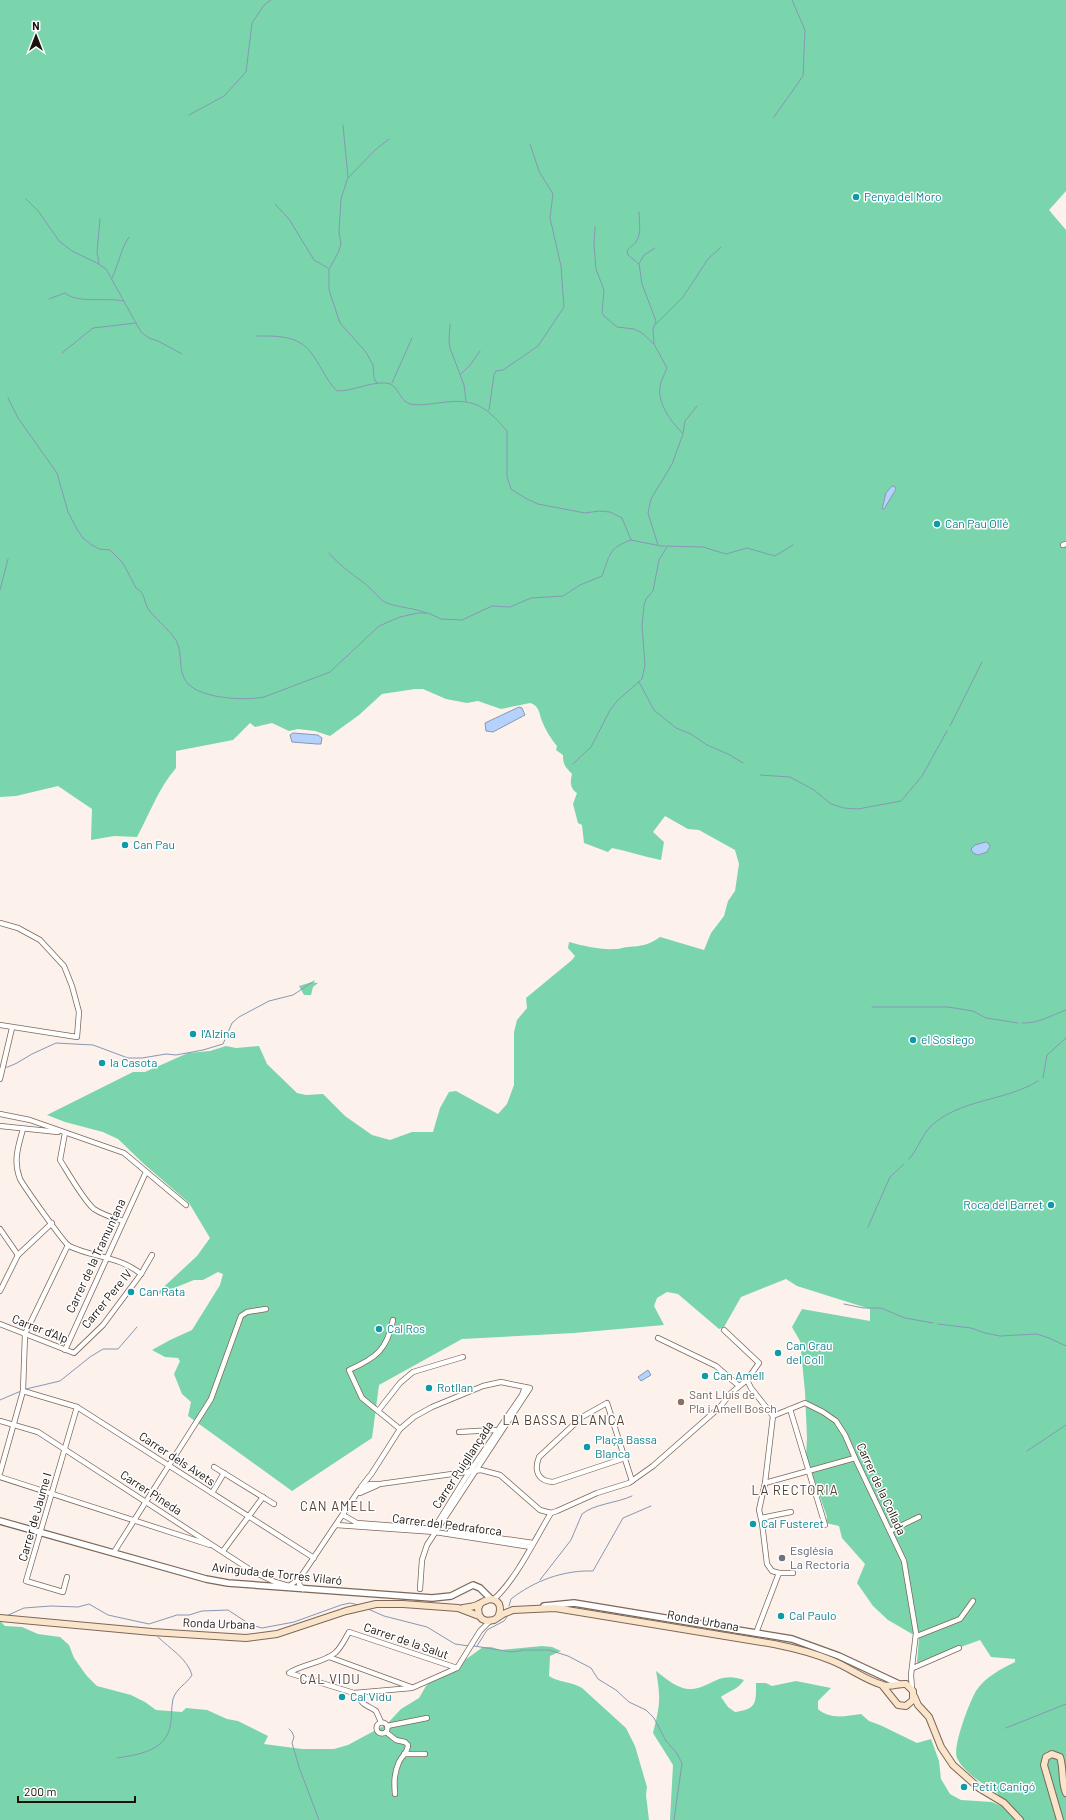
<svg xmlns="http://www.w3.org/2000/svg" width="1066" height="1820" viewBox="0 0 1066 1820" font-family="Barlow,sans-serif">
	<style>
		.green { fill: #7ad5ac }
		.water { fill: #b5d2fd; stroke: #8798b5 }
		.lines { fill: none; stroke-linecap: round; stroke-linejoin: round }
		.stream { stroke: #8798b5; stroke-width: 1 }
		.minor-casing { stroke: #7d6759; stroke-width: 6 }
		.tertiary-casing { stroke: #7d6759; stroke-width: 8 }
		.secondary-casing { stroke: #7d6759; stroke-width: 8 }
		.minor { stroke: #fff; stroke-width: 4.5 }
		.tertiary { stroke: #fff; stroke-width: 5.5 }
		.secondary { stroke: #fbe5ca; stroke-width: 6 }
		.culture-dot { fill: #0f9aa8; stroke: #fff; stroke-width: 1.5 }
		.education-dot { fill: #8d6e63; stroke: #fff; stroke-width: 1.5 }
		.worship-dot { fill: #6b7280; stroke: #fff; stroke-width: 1.5 }
		.labels { text-anchor: middle; stroke-width: 3; stroke-linejoin: round; paint-order: stroke }
		.culture-label { font-size: 12px; fill: #0d838f; stroke: #fff; text-anchor: start }
		.street-label { font-size: 12px; fill: #1b120d; stroke: #fff }
		.education-label { font-size: 12px; fill: #785e54; stroke: #fff; text-anchor: start }
		.worship-label { font-size: 12px; fill: #5b616d; stroke: #fff; text-anchor: start }
		.neighbourhood-label { font-size: 13px; letter-spacing: 1px; fill: #533f32; stroke: #fff }
	</style>
	<rect width="100%" height="100%" fill="#fcf1eb"/>
	<g class="green">
		<path d="M0 0H1066V191L1049 210 1066 230V1820H670L673 1765 653 1733C660 1705 661 1699 656 1671 664 1677 676 1688 688 1689 710 1690 717 1670 744 1680 736 1691 732 1689 721 1697L728 1707 735 1712C757 1709 756 1703 756 1683H766L772 1686 796 1681 831 1688 818 1701V1709C830 1720 846 1716 861 1714L869 1721 880 1725 917 1743 931 1739 939 1761 941 1779 950 1794 961 1800 992 1802 1001 1806 998 1794C986 1786 963 1772 957 1758 952 1747 970 1701 976 1691 985 1677 1001 1669 1015 1662V1659L991 1657 980 1640 917 1663 919 1638 888 1620 873 1606 857 1583 865 1564 842 1538 839 1526 826 1523 827 1517 806 1456 807 1438 805 1392 800 1341 792 1327 802 1309 870 1321V1309L797 1286 786 1279 741 1297 724 1327 719 1329 678 1294 667 1292 657 1298 654 1306 664 1325 574 1333 462 1339 379 1385 372 1438 292 1491 188 1416 191 1402 182 1394 174 1374 180 1361 178 1358 165 1357 152 1350 170 1340 192 1330 220 1285 223 1274 218 1272 203 1280H194L154 1296 197 1256 210 1238 189 1203 144 1164 118 1139 103 1132 65 1122 47 1115 133 1072H145L188 1053 210 1051 226 1046 236 1048 259 1046 267 1064 297 1093 306 1095 323 1094 345 1116 372 1135 390 1140 412 1132H433L440 1108 449 1092 456 1091 498 1114 507 1104 514 1085V1032L517 1020 527 1008 526 998 572 960 575 956 568 948 569 942C584 946 600 950 616 949 620 949 624 947 628 947 641 946 649 945 660 937L704 950 711 933 724 916 728 901 735 891 739 864 735 850 699 830 688 829 665 816 653 832 664 842 661 860C644 857 628 851 612 848L608 852 584 843 582 825 578 823 573 804 577 793C570 789 570 781 572 774 566 767 563 766 563 755L556 750 557 746C551 739 545 729 542 721 539 714 540 706 530 703L501 709 478 701 467 703 446 699 423 689H415L382 694 359 715 330 736 315 731 298 729 289 731 272 723 255 727 250 723 233 740 176 751V768C158 789 150 813 137 837L114 836 91 840 92 809 58 786 16 796 0 797Z"/>
		<path d="M312 982 318 983 313 987 311 995H304L299 986Z"/>
		<path d="M0 1621 5 1626 22 1627 38 1634 60 1637 69 1645 74 1658 86 1675 97 1686 131 1695 145 1702 156 1710 182 1712 186 1708 207 1710 227 1719 238 1721 268 1736 264 1744 302 1749H334L348 1745 387 1724 401 1709 419 1698 426 1686 435 1677 465 1660 483 1647H491L501 1650 542 1646 552 1647 561 1651 550 1656 549 1676C559 1683 571 1681 582 1688L626 1728 635 1746 647 1787 646 1795 649 1820H0Z"/>
	</g>
	<g class="water">
		<path d="M892 486H894L896 489 884 509H882L886 493Z"/>
		<path d="M519 707 522 708 525 715 493 732 486 731 485 723Z"/>
		<path d="M293 733 318 735 322 738 321 744H317L292 742 290 735Z"/>
		<path d="M986 842 988 843 990 846 987 852 978 855 973 853 971 849 975 845Z"/>
		<path d="M648 1370 651 1375 641 1381 638 1377Z"/>
	</g>
	<g class="lines">
		<g class="stream">
			<path d="M189 115 224 96 246 72 252 23 264 5 271 0"/>
			<path d="M774 117 803 76 805 30 792 0"/>
			<path d="M343 125 348 177 341 199 339 232 341 244 338 253 329 269V290L340 323 366 352 373 365 374 378 377 383"/>
			<path d="M349 177 375 150 389 139"/>
			<path d="M26 199 39 212 59 241 72 251 97 263 106 269 141 332 149 338 158 341 182 354"/>
			<path d="M275 204 289 219 314 260 328 268"/>
			<path d="M639 212C639 221 642 233 636 242 633 246 629 247 627 251L628 255 639 264 642 284 656 321 653 329 654 344 667 368C665 373 663 377 661 382 655 402 671 421 683 434L672 464 651 499 648 513 658 545"/>
			<path d="M595 227 594 244 596 269 604 290 602 313 604 316 617 327 634 329 642 333 654 344"/>
			<path d="M99 264 97 252 100 219"/>
			<path d="M639 264 644 255 655 248"/>
			<path d="M112 278C119 264 121 248 129 237"/>
			<path d="M49 299 65 293C78 304 107 297 123 301"/>
			<path d="M450 324 449 340 450 348 464 385 466 401"/>
			<path d="M656 324 683 297 708 259 721 247"/>
			<path d="M257 336C274 336 296 335 309 350 320 363 325 379 337 391 354 391 369 382 386 383 399 384 398 400 410 404 418 406 429 404 438 403 473 398 484 404 507 431V477L511 489 525 498 538 504 585 513 599 511 610 512 622 518 631 540 661 546 703 547 726 554 747 548 775 556 793 545"/>
			<path d="M62 353 93 328 136 323"/>
			<path d="M461 374 471 364 480 351"/>
			<path d="M392 383 412 338"/>
			<path d="M8 398 18 418 57 473 68 512 78 531 83 538 92 545 99 549 110 550 123 563 136 588C146 593 143 602 149 610 156 620 175 634 178 645 182 656 179 668 184 678 193 699 245 701 264 697L330 672 379 626 400 617 418 613H428L441 619 462 620 492 606 510 607 531 598 563 596 580 585 602 576C610 555 608 548 631 540"/>
			<path d="M489 410 494 375 496 371 503 370 538 346 564 307 561 266 550 218 553 194 539 171 530 144"/>
			<path d="M683 433 685 421 697 406"/>
			<path d="M329 553C341 568 357 576 371 589 377 594 381 602 390 604 402 608 414 608 426 613"/>
			<path d="M0 590 8 559"/>
			<path d="M639 682 654 710 676 728 691 734 707 745 728 754 743 763"/>
			<path d="M950 726 982 662"/>
			<path d="M573 764 591 747 610 710 618 700 642 679 645 665 642 626 644 605 646 599 653 591 659 560 667 547"/>
			<path d="M760 775 790 777 814 790 831 804 844 808 858 809 901 801 922 776 947 731"/>
			<path d="M872 1007H948L973 1011 986 1018 1018 1023"/>
			<path d="M1022 1023C1038 1024 1052 1015 1066 1010"/>
			<path d="M4 1067H8L17 1063 32 1054 56 1043 93 1045 128 1058H142L166 1054 176 1055 203 1050 223 1044 232 1023 239 1017 269 1001 293 995 314 981"/>
			<path d="M1043 1078 1047 1055 1066 1038"/>
			<path d="M909 1159C918 1149 922 1135 931 1126 962 1098 1004 1102 1038 1081"/>
			<path d="M868 1227 890 1177 904 1164"/>
			<path d="M844 1304 863 1308H881L905 1318 933 1323"/>
			<path d="M938 1324 971 1328 985 1333 1000 1336 1037 1334 1049 1338 1066 1346"/>
			<path d="M26 1389 60 1381 90 1357 103 1349H118L137 1327"/>
			<path d="M0 1400 21 1391"/>
			<path d="M1027 1451 1066 1425"/>
			<path d="M540 1580 571 1540 582 1514C594 1504 617 1503 632 1496"/>
			<path d="M509 1606 511 1599C534 1581 563 1570 593 1571L623 1518 651 1506"/>
			<path d="M368 1609 384 1616 427 1627 455 1644 469 1646"/>
			<path d="M6 1616 24 1608 51 1606 78 1607 89 1604 108 1615 149 1624 177 1615H189L202 1611 228 1610 251 1625 262 1628 294 1622 341 1605 350 1603 359 1605"/>
			<path d="M474 1646 512 1652 524 1650H549L568 1656 591 1668 598 1679 616 1690 629 1702 646 1710 654 1718 666 1741 676 1752 682 1763 674 1820"/>
			<path d="M477 1646 487 1630 504 1621 507 1617"/>
			<path d="M1006 1728 1066 1704"/>
			<path d="M289 1729 292 1732 294 1737 292 1743 299 1767 319 1820"/>
			<path d="M117 1758C137 1755 165 1751 170 1727 172 1718 171 1709 173 1699 177 1687 186 1685 192 1675 187 1658 170 1649 158 1637"/>
		</g>
		<defs>
			<g id="minor">
				<path d="M1063 545 1066 544"/>
				<path d="M0 923 18 928 40 940 64 966 72 986 79 1012 77 1037 0 1025"/>
				<path d="M0 1079 12 1028"/>
				<path d="M0 1114 30 1120 124 1153 186 1205"/>
				<path d="M0 1126 58 1132"/>
				<path d="M23 1129C18 1147 13 1161 20 1179 25 1188 64 1243 69 1246 94 1258 119 1256 141 1274"/>
				<path d="M65 1133 60 1160C67 1171 84 1201 94 1209 103 1215 113 1218 123 1221"/>
				<path d="M0 1229 18 1255"/>
				<path d="M0 1291 18 1255 52 1223"/>
				<path d="M393 1320C387 1350 376 1358 349 1370L362 1398 400 1429"/>
				<path d="M0 1324 74 1353 103 1325 141 1274 152 1255"/>
				<path d="M658 1338 716 1366 739 1386"/>
				<path d="M65 1350 146 1172"/>
				<path d="M747 1380 751 1388 773 1416 765 1483 759 1510 762 1523 767 1564 772 1571 779 1573 756 1633"/>
				<path d="M23 1391 77 1407 314 1558"/>
				<path d="M790 1409 825 1525"/>
				<path d="M378 1411 400 1383 413 1372 463 1357"/>
				<path d="M773 1416 805 1403 823 1412 836 1421 845 1435 855 1458 904 1561 916 1633 911 1675 912 1689"/>
				<path d="M0 1421 38 1432 252 1571 275 1582 289 1586"/>
				<path d="M459 1432 494 1430 499 1431"/>
				<path d="M625 1458 553 1482C537 1481 534 1470 539 1457L582 1417 607 1403 632 1481"/>
				<path d="M214 1467 274 1504"/>
				<path d="M0 1473 23 1391 25 1334 68 1245"/>
				<path d="M0 1477 210 1545"/>
				<path d="M765 1483 855 1458"/>
				<path d="M361 1487 372 1473 400 1429 414 1417 432 1407 483 1386 501 1382 530 1388 427 1545 422 1560 420 1589"/>
				<path d="M212 1493 224 1473"/>
				<path d="M360 1493 378 1485"/>
				<path d="M343 1515 357 1523 437 1529"/>
				<path d="M761 1518 791 1512"/>
				<path d="M336 1525 435 1532 531 1547"/>
				<path d="M435 1527 464 1480 522 1395 525 1387"/>
				<path d="M450 1531 533 1543"/>
				<path d="M890 1531 919 1517"/>
				<path d="M223 1551 263 1497"/>
				<path d="M114 1552 211 1399 241 1316 247 1312 266 1309"/>
				<path d="M779 1573H793"/>
				<path d="M67 1577 63 1592 26 1581 77 1407"/>
				<path d="M289 1586 300 1578"/>
				<path d="M303 1589 299 1584 300 1578 359 1490 370 1484H380L481 1470 500 1475 540 1510 551 1513 557 1511 597 1493 629 1483 653 1466 720 1407 731 1393 747 1380 759 1363 724 1330"/>
				<path d="M493 1600C516 1580 535 1539 551 1513"/>
				<path d="M917 1636 960 1619 973 1601"/>
				<path d="M329 1657 411 1687"/>
				<path d="M457 1668 349 1632C345 1639 341 1648 335 1653 323 1663 303 1664 289 1673L354 1693 412 1688 457 1668 480 1631 490 1621"/>
				<path d="M913 1668 959 1648"/>
				<path d="M361 1693C358 1705 368 1705 376 1711L381 1722"/>
				<circle cx="382" cy="1728" r="5.5"/>
				<path d="M387 1726 427 1718"/>
				<path d="M386 1732 396 1740 405 1742 408 1745C408 1752 402 1756 399 1762 394 1773 394 1782 395 1794"/>
				<path d="M404 1754H425"/>
			</g>
			<g id="tertiary">
				<path d="M0 1521 206 1579 228 1583 432 1598 451 1596 473 1585 480 1588 491 1599"/>
				<path d="M544 1606 574 1603 792 1639 839 1656 899 1684"/>
			</g>
			<g id="secondary">
				<path d="M480 1604 478 1609 479 1615 482 1619 487 1621 494 1620 503 1614 513 1610 555 1608 774 1644C794 1648 814 1653 833 1661 850 1668 865 1680 883 1685 892 1688 898 1683 906 1684L913 1691V1700L906 1706 898 1705 882 1685"/>
				<path d="M463 1608C468 1607 475 1607 479 1604 485 1601 493 1595 499 1604 501 1609 500 1613 498 1617"/>
				<path d="M0 1618 152 1632 246 1638 277 1634 346 1611 376 1604H403L458 1608 479 1616"/>
				<path d="M914 1696 918 1705 929 1717 941 1747 953 1765 979 1788 1004 1803 1020 1820"/>
				<path d="M1060 1820 1044 1765 1046 1757 1052 1754 1060 1757C1064 1769 1061 1781 1066 1793"/>
			</g>
		</defs>
		<use href="#minor" class="minor-casing"/>
		<use href="#tertiary" class="tertiary-casing"/>
		<use href="#secondary" class="secondary-casing"/>
		<use href="#minor" class="minor"/>
		<use href="#tertiary" class="tertiary"/>
		<use href="#secondary" class="secondary"/>
	</g>
	<g class="culture-dot">
		<circle cx="856" cy="197" r="4"/>
		<circle cx="937" cy="524" r="4"/>
		<circle cx="125" cy="845" r="4"/>
		<circle cx="193" cy="1034" r="4"/>
		<circle cx="913" cy="1040" r="4"/>
		<circle cx="102" cy="1063" r="4"/>
		<circle cx="1051" cy="1205" r="4"/>
		<circle cx="131" cy="1292" r="4"/>
		<circle cx="379" cy="1329" r="4"/>
		<circle cx="778" cy="1353" r="4"/>
		<circle cx="705" cy="1376" r="4"/>
		<circle cx="429" cy="1388" r="4"/>
		<circle cx="587" cy="1447" r="4"/>
		<circle cx="753" cy="1524" r="4"/>
		<circle cx="781" cy="1616" r="4"/>
		<circle cx="342" cy="1697" r="4"/>
		<circle cx="964" cy="1787" r="4"/>
	</g>
	<circle class="education-dot" cx="681" cy="1402" r="4"/>
	<circle class="worship-dot" cx="782" cy="1558" r="4"/>
	<g class="labels">
		<g class="culture-label">
			<text x="864" y="201">Penya del Moro</text>
			<text x="945" y="528">Can Pau Ollé</text>
			<text x="133" y="849">Can Pau</text>
			<text x="201" y="1038">l'Alzina</text>
			<text x="921" y="1044">el Sosiego</text>
			<text x="110" y="1067">la Casota</text>
			<text x="1043" y="1209" text-anchor="end">Roca del Barret</text>
			<text x="139" y="1296">Can Rata</text>
			<text x="387" y="1333">Cal Ros</text>
			<text x="786" y="1350">Can Grau<tspan x="786" dy="14">del Coll</tspan></text>
			<text x="713" y="1380">Can Amell</text>
			<text x="437" y="1392">Rotllan</text>
			<text x="595" y="1444">Plaça Bassa<tspan x="595" dy="14">Blanca</tspan></text>
			<text x="761" y="1528">Cal Fusteret</text>
			<text x="789" y="1620">Cal Paulo</text>
			<text x="350" y="1701">Cal Vidu</text>
			<text x="972" y="1791">Petit Canigó</text>
		</g>
		<g class="street-label">
			<text transform="translate(96 1256) rotate(-65)" y="4">Carrer de la Tramuntana</text>
			<text transform="translate(107 1299) rotate(-51)" y="4">Carrer Pere IV</text>
			<text transform="translate(40 1329) rotate(21)" y="4">Carrer d'Alp</text>
			<text transform="translate(177 1459) rotate(33)" y="4">Carrer dels Avets</text>
			<text transform="translate(463 1465) rotate(-57)" y="4">Carrer Puigllançada</text>
			<text transform="translate(881 1489) rotate(65)" y="4">Carrer de la Collada</text>
			<text transform="translate(151 1493) rotate(33)" y="4">Carrer Pineda</text>
			<text transform="translate(35 1517) rotate(-74)" y="4">Carrer de Jaume I</text>
			<text transform="translate(447 1525) rotate(7)" y="4">Carrer del Pedraforca</text>
			<text transform="translate(277 1574) rotate(6)" y="4">Avinguda de Torres Vilaró</text>
			<text transform="translate(703 1621) rotate(10)" y="4">Ronda Urbana</text>
			<text transform="translate(219 1624) rotate(2)" y="4">Ronda Urbana</text>
			<text transform="translate(406 1641) rotate(19)" y="4">Carrer de la Salut</text>
		</g>
		<g class="education-label">
			<text x="689" y="1399">Sant Lluís de<tspan x="689" dy="14">Pla i Amell Bosch</tspan></text>
		</g>
		<g class="worship-label">
			<text x="790" y="1555">Església<tspan x="790" dy="14">La Rectoria</tspan></text>
		</g>
		<g class="neighbourhood-label">
			<text x="564" y="1425">LA BASSA BLANCA</text>
			<text x="795" y="1495">LA RECTORIA</text>
			<text x="338" y="1511">CAN AMELL</text>
			<text x="330" y="1684">CAL VIDU</text>
		</g>
	</g>
	<g transform="translate(36 36)" stroke="#ffffff" stroke-width="3" paint-order="stroke">
	<path d="M0-3L7 15L0 10L-7 15Z" fill="#1b120d"/>
	<text y="-6" font-size="11" font-weight="bold" text-anchor="middle" fill="#1b120d">N</text>
	</g>
	<path d="M18 1796v6h117v-6" fill="none" stroke="#1b120d" stroke-width="2"/>
	<text x="24" y="1796" font-size="12" fill="#1b120d" stroke="#ffffff" stroke-width="3" paint-order="stroke">200 m</text>
</svg>
